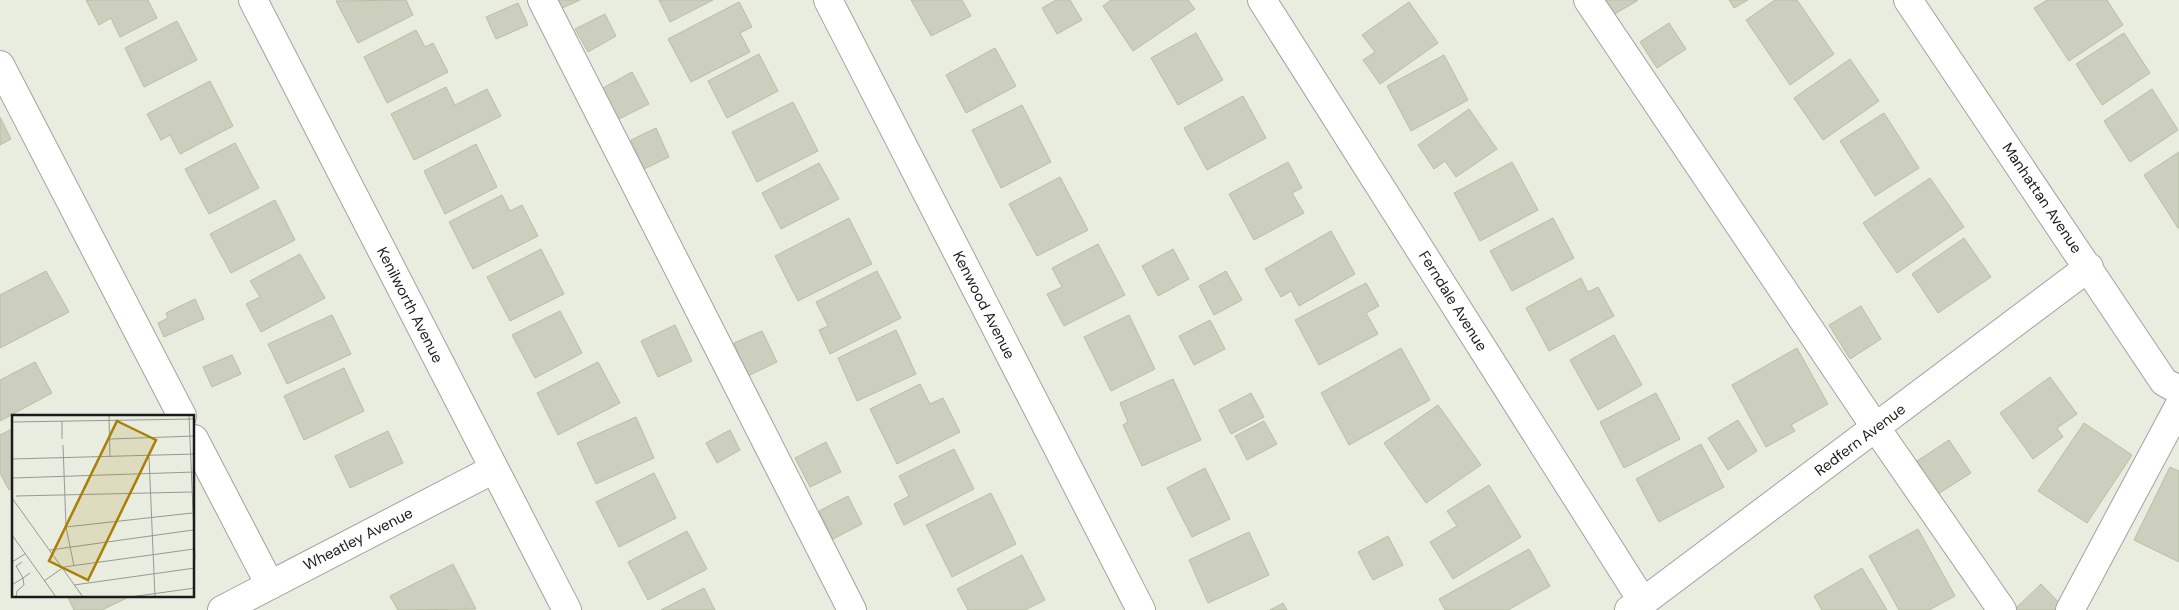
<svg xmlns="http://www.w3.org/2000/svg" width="2179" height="610" viewBox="0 0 2179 610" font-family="'DM Sans',sans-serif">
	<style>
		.building { fill: #cccfbe; stroke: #b9bea3 }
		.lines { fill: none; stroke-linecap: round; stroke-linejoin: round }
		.minor-casing { stroke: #a2a2a2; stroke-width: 30 }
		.minor { stroke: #fff; stroke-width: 28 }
		.labels { text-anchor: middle; stroke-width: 4.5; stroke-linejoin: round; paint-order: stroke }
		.street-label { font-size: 15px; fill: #1b1b1b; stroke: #fff }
		.inset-road { fill: none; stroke: #969991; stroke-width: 1 }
		.view { fill: #ab7f05; fill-opacity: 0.15; stroke: #ab7f05; stroke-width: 2.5 }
		.inset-edge { fill: none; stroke: #1b1b1b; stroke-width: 2.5 }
	</style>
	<rect width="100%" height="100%" fill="#e8ede0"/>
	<g class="building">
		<path d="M86 0H148L157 18 120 37 111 18 99 25Z"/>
		<path d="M406 0 413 15 358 43 336 1Z"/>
		<path d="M553 0H580L558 10Z"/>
		<path d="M659 0H713L670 22Z"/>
		<path d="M911 0H962L971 16 931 36Z"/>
		<path d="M1056 0H1070L1082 20 1057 34 1042 8Z"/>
		<path d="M1111 0H1188L1195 9 1133 51 1103 6Z"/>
		<path d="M1594 0H1637V1L1606 19Z"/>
		<path d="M1729 0H1748L1734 8Z"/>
		<path d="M1775 0H1797L1834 54 1790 85 1746 20Z"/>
		<path d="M2047 0H2107L2123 25 2069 61 2034 8Z"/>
		<path d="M739 2 752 27 740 33 750 52 691 82 668 39Z"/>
		<path d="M1409 2 1438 43 1380 84 1363 60 1375 52 1362 35Z"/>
		<path d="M518 3 528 25 496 39 486 17Z"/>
		<path d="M605 14 616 36 588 52 575 29Z"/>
		<path d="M177 21 197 60 144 87 125 48Z"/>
		<path d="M1669 23 1686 49 1657 68 1640 42Z"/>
		<path d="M416 30 425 47 433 43 448 72 387 103 364 57Z"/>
		<path d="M1196 33 1223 80 1178 105 1151 58Z"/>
		<path d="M2124 33 2150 73 2102 105 2076 64Z"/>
		<path d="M995 48 1016 86 966 113 946 75Z"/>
		<path d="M759 54 778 91 727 118 708 81Z"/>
		<path d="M1444 55 1468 100 1411 131 1387 86Z"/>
		<path d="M1850 59 1879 101 1823 140 1794 98Z"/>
		<path d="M632 72 649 104 617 120 601 89Z"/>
		<path d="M210 81 233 126 180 154 170 135 161 140 147 114Z"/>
		<path d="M446 87 455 105 487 89 501 116 414 160 391 114Z"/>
		<path d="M2152 89 2178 130 2130 162 2104 121Z"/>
		<path d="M1243 96 1266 138 1207 170 1184 128Z"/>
		<path d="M793 102 818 151 757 182 732 132Z"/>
		<path d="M1022 105 1051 162 1001 188 972 130Z"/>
		<path d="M1469 109 1497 149 1456 177 1445 161 1434 169 1418 145Z"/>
		<path d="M1884 113 1919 168 1875 196 1840 141Z"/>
		<path d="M0 117 11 139 0 145Z"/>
		<path d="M656 128 669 157 644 169 631 140Z"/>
		<path d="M235 143 259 188 209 214 185 169Z"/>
		<path d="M476 144 497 187 445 214 424 171Z"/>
		<path d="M2179 152V228H2178L2144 175Z"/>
		<path d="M1288 162 1302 188 1292 193 1304 213 1254 240 1229 194Z"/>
		<path d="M1512 162 1538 210 1480 241 1454 193Z"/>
		<path d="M819 163 839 199 781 229 762 193Z"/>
		<path d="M1060 177 1088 230 1037 256 1009 204Z"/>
		<path d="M1930 178 1964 227 1897 273 1863 223Z"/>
		<path d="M502 195 510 211 522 205 538 236 473 269 449 222Z"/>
		<path d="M275 200 295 240 231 273 210 234Z"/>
		<path d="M849 218 872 264 798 301 775 256Z"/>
		<path d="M1553 218 1574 258 1512 291 1490 251Z"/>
		<path d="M1331 231 1355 274 1299 306 1291 291 1281 297 1265 269Z"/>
		<path d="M1964 238 1991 277 1938 313 1912 274Z"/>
		<path d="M1098 244 1125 295 1064 326 1047 294 1062 287 1052 268Z"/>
		<path d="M541 249 564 294 510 321 487 277Z"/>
		<path d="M1173 249 1189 279 1158 296 1142 266Z"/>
		<path d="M300 254 325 298 261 332 246 304 260 297 250 281Z"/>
		<path d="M46 271 69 312 0 348V295Z"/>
		<path d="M877 271 901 318 830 354 819 330 828 326 816 302Z"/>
		<path d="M1226 271 1242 300 1214 315 1199 286Z"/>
		<path d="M1581 278 1588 292 1598 287 1614 316 1549 351 1526 308Z"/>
		<path d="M1366 283 1379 306 1366 313 1378 334 1319 365 1295 320Z"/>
		<path d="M195 299 204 319 164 337 158 323 168 318 166 313Z"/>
		<path d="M1861 306 1881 339 1850 359 1829 325Z"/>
		<path d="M560 311 582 353 535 378 512 335Z"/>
		<path d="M332 315 351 354 287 384 268 344Z"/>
		<path d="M1129 315 1155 369 1111 391 1084 337Z"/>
		<path d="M1210 320 1225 349 1194 365 1179 336Z"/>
		<path d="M675 325 692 361 658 377 641 341Z"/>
		<path d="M896 330 916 374 857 401 838 358Z"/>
		<path d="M762 331 777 362 748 376 734 343Z"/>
		<path d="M1614 335 1642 385 1598 410 1570 360Z"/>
		<path d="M1401 348 1430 400 1349 445 1321 393Z"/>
		<path d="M1797 348 1828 404 1791 425 1795 431 1766 447 1732 385Z"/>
		<path d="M232 355 241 374 212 387 203 367Z"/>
		<path d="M35 362 52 393 0 421V380Z"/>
		<path d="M598 362 620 403 558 435 537 393Z"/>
		<path d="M344 368 364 411 304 440 284 396Z"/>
		<path d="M2050 377 2077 414 2057 428 2063 437 2033 459 2000 413Z"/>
		<path d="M1173 379 1201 440 1142 466 1123 425 1128 422 1120 403Z"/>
		<path d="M920 384 930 404 943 398 960 432 897 464 870 409Z"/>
		<path d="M1251 393 1264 417 1231 434 1219 410Z"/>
		<path d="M1656 393 1680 439 1624 468 1600 422Z"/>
		<path d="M1438 405 1481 465 1426 503 1384 443Z"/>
		<path d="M636 417 654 458 596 484 577 443Z"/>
		<path d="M1738 420 1757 451 1728 470 1708 438Z"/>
		<path d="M1264 421 1277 444 1247 460 1235 436Z"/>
		<path d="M2084 423 2132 455 2087 523 2038 491Z"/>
		<path d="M14 428V494L11 489 9 490 0 473V435Z"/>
		<path d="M730 430 740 450 717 463 706 443Z"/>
		<path d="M388 431 403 463 350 488 335 456Z"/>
		<path d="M1949 440 1971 473 1938 494 1917 461Z"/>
		<path d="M826 442 841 472 810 487 795 458Z"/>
		<path d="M1701 444 1724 487 1659 522 1636 479Z"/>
		<path d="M954 449 974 489 904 525 894 504 909 496 899 476Z"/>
		<path d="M2170 467 2179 471V562L2134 540Z"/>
		<path d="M1205 468 1230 519 1192 537 1167 488Z"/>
		<path d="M654 473 676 518 619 547 596 502Z"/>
		<path d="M1489 485 1521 537 1453 579 1430 542 1457 526 1447 511Z"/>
		<path d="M991 493 1016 544 952 577 926 525Z"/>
		<path d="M848 496 862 524 833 539 819 511Z"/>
		<path d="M1918 529 1955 596 1929 610H1899L1869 556Z"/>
		<path d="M687 531 707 569 648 600 628 562Z"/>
		<path d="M1249 532 1269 575 1208 603 1189 560Z"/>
		<path d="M1388 536 1403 565 1373 580 1358 552Z"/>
		<path d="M1529 549 1550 586 1508 610H1445L1439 599Z"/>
		<path d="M1022 555 1045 600 1025 610H968L957 589Z"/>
		<path d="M453 564 476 609 398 610 390 596Z"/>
		<path d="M1862 568 1887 610H1822L1814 596Z"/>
		<path d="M2041 584 2061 605 2056 610H2016L2015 609Z"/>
		<path d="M704 588 715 610H661Z"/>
		<path d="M67 596H129V597L102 610H74Z"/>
		<path d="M1283 603 1287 610H1270Z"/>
	</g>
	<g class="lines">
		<defs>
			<g id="minor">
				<path d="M253 0 567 610"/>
				<path d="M542 0 852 610"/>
				<path d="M828 0 1141 610"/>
				<path d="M1262 0 1643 602"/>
				<path d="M1588 0 1876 428 2002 610"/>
				<path d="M1908 0 2164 382 2179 390"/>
				<path d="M0 65 182 416"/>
				<path d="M194 439 270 585"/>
				<path d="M222 610 494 469"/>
				<path d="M1629 610 1643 602 2089 267"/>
				<path d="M2070 610 2179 406"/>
			</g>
		</defs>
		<use href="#minor" class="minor-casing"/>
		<use href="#minor" class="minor"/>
	</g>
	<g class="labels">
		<g class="street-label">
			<text transform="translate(2042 198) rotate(56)" y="5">Manhattan Avenue</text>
			<text transform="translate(1453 301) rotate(58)" y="5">Ferndale Avenue</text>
			<text transform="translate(410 305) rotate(63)" y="5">Kenilworth Avenue</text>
			<text transform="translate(984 305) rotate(63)" y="5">Kenwood Avenue</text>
			<text transform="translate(1860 440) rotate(-37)" y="5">Redfern Avenue</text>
			<text transform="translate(358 539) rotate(-27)" y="5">Wheatley Avenue</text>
		</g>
	</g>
	<g transform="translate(12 415)">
		<rect width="182" height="182" fill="#e8ede0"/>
		<path class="inset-road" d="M97 0 98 42M177 0 183 144M50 6V24M0 7 183 4M98 24 183 21M51 30 54 112 62 151M137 42 143 182M0 44 183 39M0 63 183 57M4 81 180 77M0 83 71 182M54 112 180 98M0 120 44 182M38 135 181 115M0 147 13 139M10 147 4 151 11 163 18 158M32 166 52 152 182 134M0 170 11 163 12 170 5 176 4 182M62 170 183 153M118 182 183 173"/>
		<path class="view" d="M105 6 144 25 76 165 37 146Z"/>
		<rect width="182" height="182" class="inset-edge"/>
	</g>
</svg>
